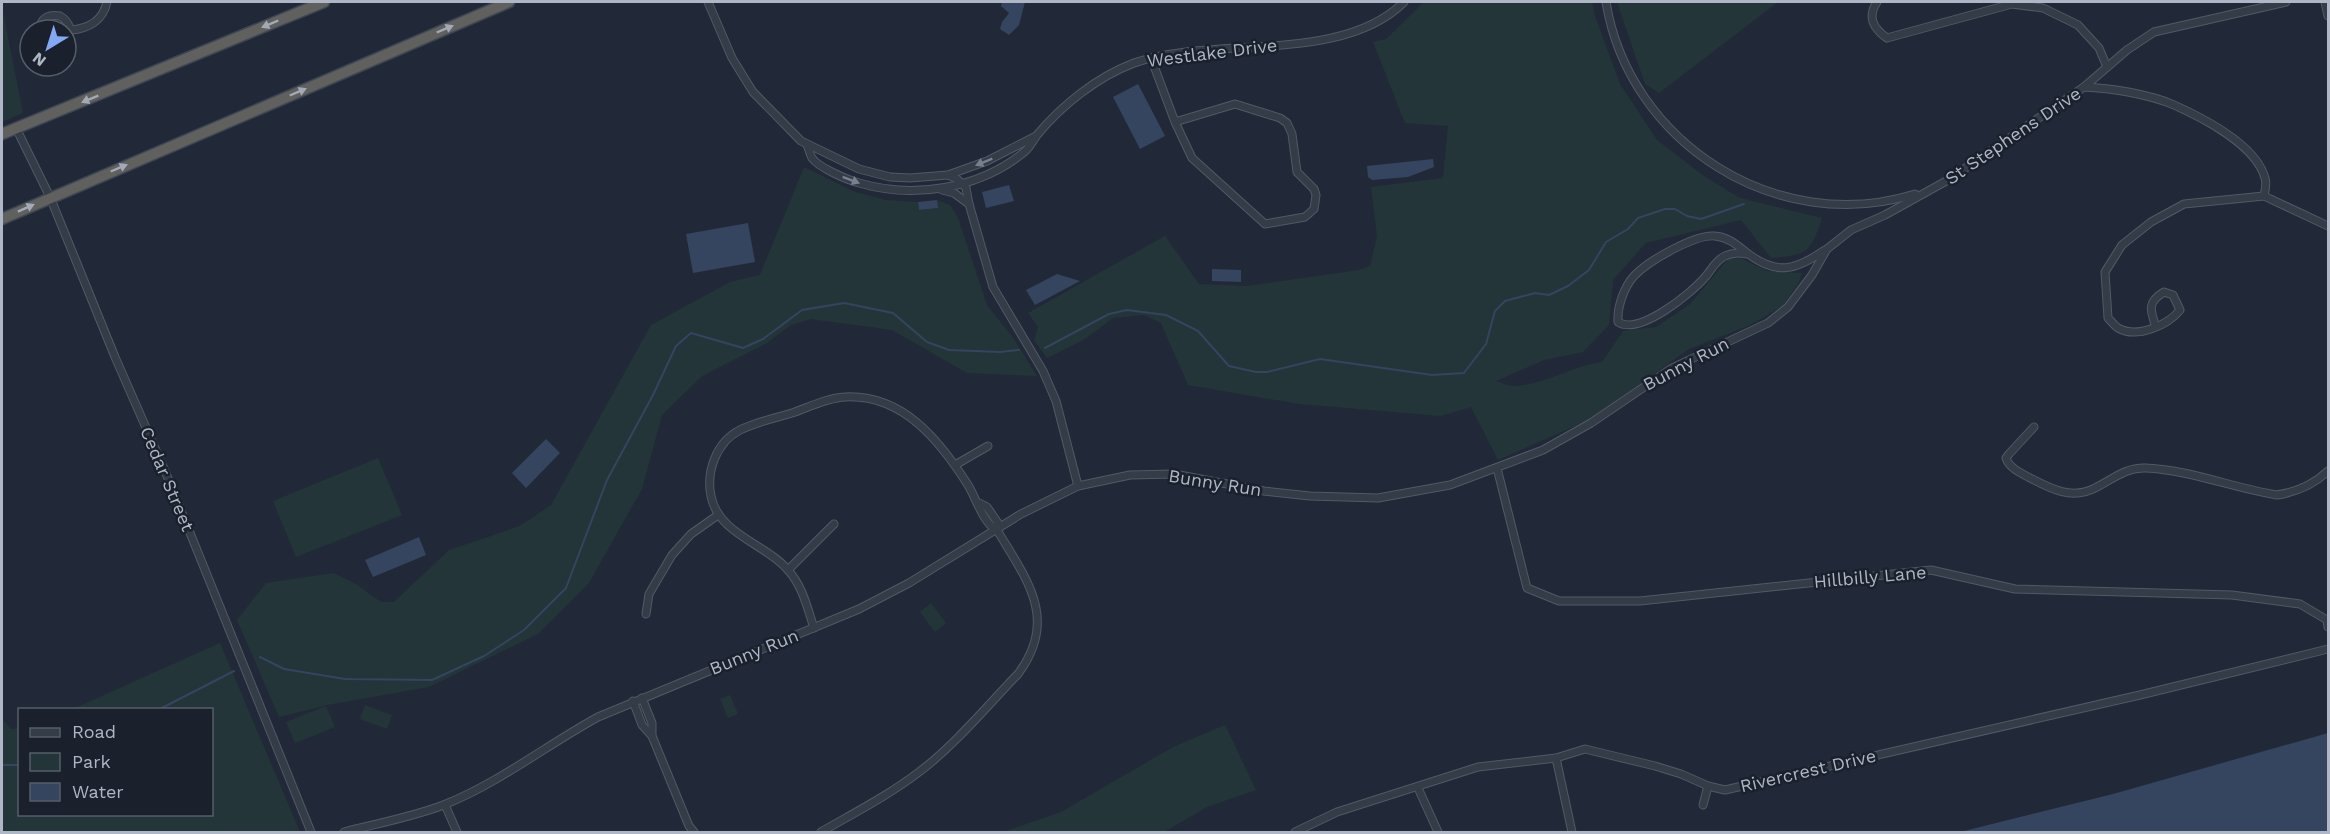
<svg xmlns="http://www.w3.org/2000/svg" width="2330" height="834" viewBox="0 0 2330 834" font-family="'Work Sans',sans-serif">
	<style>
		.green { fill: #233539 }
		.water { fill: #35445f }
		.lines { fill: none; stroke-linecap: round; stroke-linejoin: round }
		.stream { stroke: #35445f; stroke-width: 2 }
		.minor-casing { stroke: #525966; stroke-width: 9 }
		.trunk-casing { stroke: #3f4653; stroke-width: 13 }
		.minor { stroke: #343c48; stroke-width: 7 }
		.trunk { stroke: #60605e; stroke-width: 10 }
		.oneway { fill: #a3a9b6 }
		.oneway2 { fill: #787f8d }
		.labels { text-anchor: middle; stroke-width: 5; stroke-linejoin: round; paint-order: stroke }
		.street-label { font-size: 18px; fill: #afb6c5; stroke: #1a212d }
	</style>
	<rect width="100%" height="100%" fill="#212938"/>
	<g class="green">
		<path d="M1424 2H1592L1595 16 1620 84 1657 140 1704 176 1740 198 1822 218C1811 253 1807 255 1771 258L1741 220 1646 243 1613 280 1609 325 1583 352 1544 360 1496 381C1501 382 1508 386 1514 386 1545 385 1572 366 1602 362L1623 331 1656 327 1690 304 1728 259 1741 258 1767 271 1802 273 1799 282 1783 306 1748 326 1689 349 1589 420 1498 460 1471 407 1441 416 1299 404 1188 385 1161 323 1144 315 1113 318 1085 339 1047 358 1034 340 1038 327 1028 313 1165 236 1199 284 1247 286 1359 270 1370 266 1377 236 1371 187 1443 178 1448 126 1405 123 1373 42 1386 39Z"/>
		<path d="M1617 2H1778L1659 93 1645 84Z"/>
		<path d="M2 7 23 113 2 122Z"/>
		<path d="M804 167 855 192 886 200 918 202 919 210 937 208V200L950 205 958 218 987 305 1014 339 1037 376 967 373 892 330 811 319 791 325 767 343 702 376 662 415 642 489 589 583 538 634 429 687 327 705 279 717 237 620 266 583 334 573 356 584 381 602H394L449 550 520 526 551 505 651 325 730 282 760 275Z"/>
		<path d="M378 458 402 515 296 557 273 501Z"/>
		<path d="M931 603 946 623 935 632 920 612Z"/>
		<path d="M220 643 300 832H2V719L11 729 19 728 20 814H212V710L73 709Z"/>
		<path d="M730 695 738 714 728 718 720 699Z"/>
		<path d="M365 705 392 715 387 729 360 719Z"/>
		<path d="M326 706 335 727 295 743 286 722Z"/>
		<path d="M1225 725 1256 790 1207 807 1164 832H1003L1061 812 1173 747Z"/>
	</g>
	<g class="water">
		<path d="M1002 2H1025L1019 25 1009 35 1000 29 1002 22 1009 13 1001 6Z"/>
		<path d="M1138 84 1165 136 1140 149 1113 97Z"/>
		<path d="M1433 159 1434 167 1408 177 1372 180 1368 177 1367 166Z"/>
		<path d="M1009 185 1014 201 986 208 982 192Z"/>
		<path d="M937 200 938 208 919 210 918 202Z"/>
		<path d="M748 223 755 262 693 273 686 234Z"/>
		<path d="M1212 269 1241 270V282L1212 281Z"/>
		<path d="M1057 274 1080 281 1035 305 1026 290Z"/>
		<path d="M546 439 560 453 526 488 512 473Z"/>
		<path d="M419 537 426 555 373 577 365 560Z"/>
		<path d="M2328 733V832H1960L2113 794Z"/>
	</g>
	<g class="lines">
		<g class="stream">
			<path d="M1045 348 1109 314 1127 310 1166 315 1198 331 1229 366 1256 372H1267L1320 359 1432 375 1464 373 1486 344 1495 311 1505 301 1535 293 1549 295 1568 286 1589 270 1606 242 1628 229 1638 218 1665 209H1675L1687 216 1701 219 1744 204"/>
			<path d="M260 657 284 669 345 679 432 680 484 656 524 630 566 588 607 480 653 395 676 346 691 333 743 348 763 339 802 310 844 303 893 313 927 342 949 350 1000 352 1019 350"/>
			<path d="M158 710 234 671"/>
			<path d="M2 765H20"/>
		</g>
		<defs>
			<g id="minor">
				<path d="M708 2 732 58 753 92 801 141 859 169 890 177 910 178 948 175 987 161 1036 136"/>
				<path d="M1606 2C1629 143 1777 237 1915 194"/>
				<path d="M1877 2C1867 17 1873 28 1887 38L2012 4 2043 8 2078 25 2099 48 2107 67"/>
				<path d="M2325 2 2328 16"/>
				<path d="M39 30C41 18 48 14 60 16 70 22 73 31 66 41"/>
				<path d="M70 30C89 29 103 20 107 2"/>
				<path d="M1151 58 1175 122 1192 158 1265 224 1305 217 1314 209 1316 195 1314 189 1297 172 1292 134 1287 123 1280 118 1235 104 1175 122"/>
				<path d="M2084 87 2127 50 2154 32 2286 2"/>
				<path d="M16 128 50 197 115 357 165 471 311 832"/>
				<path d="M807 145C809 149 810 155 812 158 819 168 848 180 859 183 914 199 978 189 1023 153 1030 148 1032 142 1037 135 1062 105 1097 77 1134 63 1213 35 1341 65 1404 2"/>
				<path d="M948 175 957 179 966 188 969 204 993 287 1043 371 1056 401 1078 486"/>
				<path d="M942 190 954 193 969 204"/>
				<path d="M1748 254C1740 253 1733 252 1725 256 1716 260 1712 269 1706 276 1692 293 1639 336 1618 322 1617 307 1624 287 1634 276 1648 261 1695 234 1715 236 1728 237 1737 245 1747 253 1777 276 1796 270 1825 250"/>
				<path d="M2156 327C2150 310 2147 302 2164 292L2173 295 2180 310C2168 325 2137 339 2118 328 2115 326 2111 321 2108 318L2105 272 2122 245 2151 222 2184 204 2264 196"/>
				<path d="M2034 427 2009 454 2006 458C2009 468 2021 473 2030 478 2051 489 2072 500 2095 488 2112 480 2125 467 2146 468 2190 470 2233 488 2277 495 2297 492 2313 485 2328 471"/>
				<path d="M955 465 988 446"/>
				<path d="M1497 468 1527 588 1559 601H1640L1931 570 2015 589 2232 595 2300 604 2327 620 2328 627"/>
				<path d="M979 503 987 507 998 523 997 530"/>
				<path d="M788 570 834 524"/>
				<path d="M646 614 649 594 672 555 691 534 718 515"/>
				<path d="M814 628C807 607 803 587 788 570 766 544 718 534 711 496 706 472 716 442 740 430 756 422 775 418 792 413 809 407 827 398 845 397 903 394 940 441 968 485 976 498 984 525 997 530 1027 580 1059 619 1018 674 987 706 955 745 919 772 889 795 854 813 821 832"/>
				<path d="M642 698 652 723V736L689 826 694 832"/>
				<path d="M633 701 642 725 652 736"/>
				<path d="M1556 758 1572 832"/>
				<path d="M1418 788 1438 832"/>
				<path d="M445 805 457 832"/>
				<path d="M1703 805 1708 786"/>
				<path d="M344 832C375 824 417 816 446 804 500 782 547 745 598 717L859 609 909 583 1021 514 1078 486 1130 475 1174 474 1264 491 1310 496 1378 498 1450 485 1543 450 1591 423 1672 368 1768 323 1788 307 1812 275 1827 249 1851 230 1885 215 1948 180 2084 87C2110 88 2149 94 2174 105 2203 118 2256 145 2265 178 2267 184 2265 191 2264 196L2328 226"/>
				<path d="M1295 832 1337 812 1478 767 1556 758 1585 749 1655 766 1681 774 1708 786 1725 790 2140 695 2328 649"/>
			</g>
			<g id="trunk">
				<path d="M2 134 324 2"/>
				<path d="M2 219 509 2"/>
			</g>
		</defs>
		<use href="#minor" class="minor-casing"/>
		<use href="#trunk" class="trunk-casing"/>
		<use href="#minor" class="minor"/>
		<use href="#trunk" class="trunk"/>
	</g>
	<defs><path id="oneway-solid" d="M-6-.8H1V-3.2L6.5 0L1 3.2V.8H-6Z" transform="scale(1.5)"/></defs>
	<g class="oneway">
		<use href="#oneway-solid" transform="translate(270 24) rotate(157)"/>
		<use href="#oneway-solid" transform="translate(445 29) rotate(-23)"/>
		<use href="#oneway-solid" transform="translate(298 92) rotate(-23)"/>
		<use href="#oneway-solid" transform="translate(90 99) rotate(158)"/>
		<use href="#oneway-solid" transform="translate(119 168) rotate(-23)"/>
		<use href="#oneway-solid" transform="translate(26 208) rotate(-24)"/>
	</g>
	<g class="oneway2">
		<use href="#oneway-solid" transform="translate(984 162) rotate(158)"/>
		<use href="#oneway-solid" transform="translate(851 180) rotate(21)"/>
	</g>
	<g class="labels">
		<g class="street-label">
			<text transform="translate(1212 53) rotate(-7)" y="6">Westlake Drive</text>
			<text transform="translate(2013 136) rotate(-34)" y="6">St Stephens Drive</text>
			<text transform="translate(1686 364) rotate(-28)" y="6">Bunny Run</text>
			<text transform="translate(167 479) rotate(67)" y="6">Cedar Street</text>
			<text transform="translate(1215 483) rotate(9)" y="6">Bunny Run</text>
			<text transform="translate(1870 577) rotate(-5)" y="6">Hillbilly Lane</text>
			<text transform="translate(754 652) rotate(-22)" y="6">Bunny Run</text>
			<text transform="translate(1808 771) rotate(-13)" y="6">Rivercrest Drive</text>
		</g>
	</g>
	<rect width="2330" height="834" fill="none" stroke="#afb6c5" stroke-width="6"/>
	<rect x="18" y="708" width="195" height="108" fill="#1a212d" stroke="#565d6a" stroke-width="1.5"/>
	<rect x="30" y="728" width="30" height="9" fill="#343c48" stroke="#565d6a" stroke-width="1.5"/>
	<text x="72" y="738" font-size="18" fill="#afb6c5">Road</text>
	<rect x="30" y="753" width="30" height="18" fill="#233539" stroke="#565d6a" stroke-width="1.5"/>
	<text x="72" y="768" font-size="18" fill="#afb6c5">Park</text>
	<rect x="30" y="783" width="30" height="18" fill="#35445f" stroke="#565d6a" stroke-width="1.5"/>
	<text x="72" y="798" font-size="18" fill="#afb6c5">Water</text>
	<g transform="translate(48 48) rotate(218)"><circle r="28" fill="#1a212d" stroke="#565d6a" stroke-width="1.5"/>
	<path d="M0-4.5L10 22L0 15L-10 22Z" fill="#83a9f6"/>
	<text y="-9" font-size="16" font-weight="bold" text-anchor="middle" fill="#afb6c5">N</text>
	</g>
</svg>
